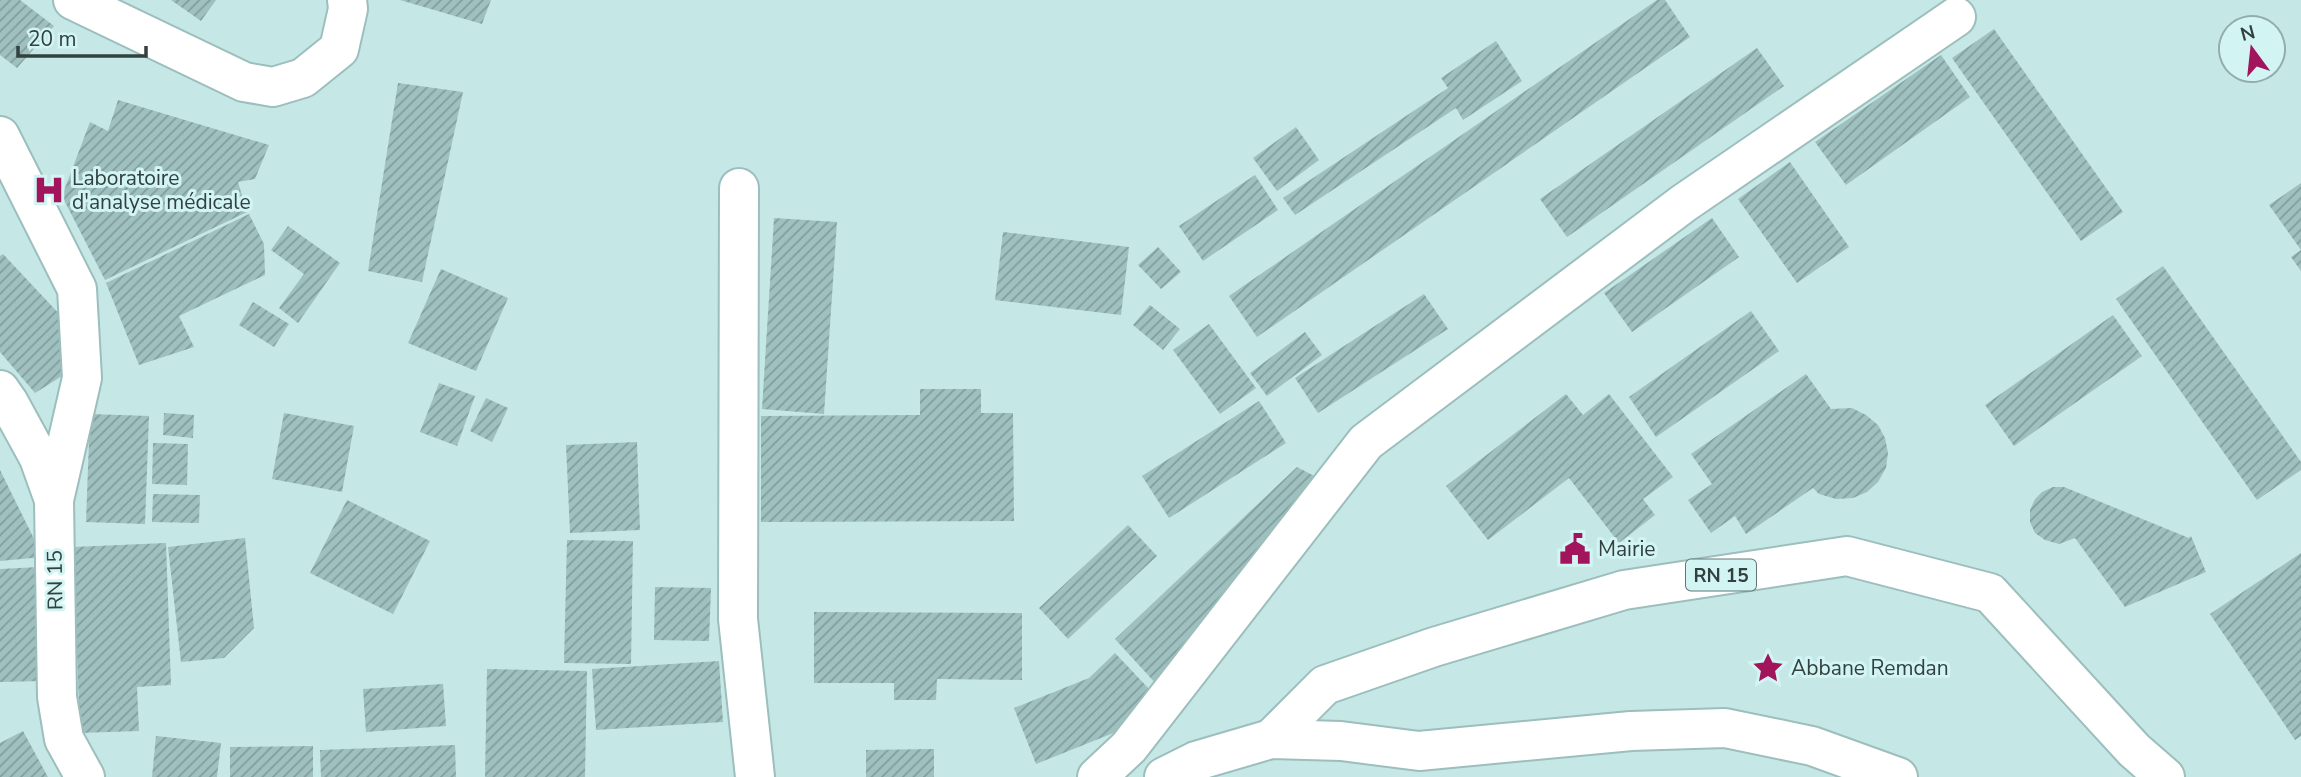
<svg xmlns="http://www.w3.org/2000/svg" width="2301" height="777" viewBox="0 0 2301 777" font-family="'Nunito Sans',sans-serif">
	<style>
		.building { fill: url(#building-hatch) }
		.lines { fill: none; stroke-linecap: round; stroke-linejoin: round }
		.minor-casing { stroke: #9cbebd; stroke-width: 42 }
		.primary-casing { stroke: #9cbebd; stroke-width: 42 }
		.minor { stroke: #fff; stroke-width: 38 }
		.primary { stroke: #fff; stroke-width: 38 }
		.labels { text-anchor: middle; stroke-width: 6; stroke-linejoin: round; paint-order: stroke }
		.shield { fill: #d2f5f4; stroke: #627675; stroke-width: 2 }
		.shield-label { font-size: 19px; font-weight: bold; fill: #32403f }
		.poi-label { font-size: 21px; fill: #32403f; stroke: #d2f5f4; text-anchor: start }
		.street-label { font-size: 21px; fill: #32403f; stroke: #d2f5f4 }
	</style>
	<defs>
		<pattern id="building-hatch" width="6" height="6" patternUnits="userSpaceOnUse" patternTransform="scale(1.75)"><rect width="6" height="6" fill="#9ec0be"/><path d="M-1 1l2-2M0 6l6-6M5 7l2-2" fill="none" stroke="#819d9c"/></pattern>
	</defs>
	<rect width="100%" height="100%" fill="#c5e8e7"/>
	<g class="building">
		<path d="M0 0H20L54 26 17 68 0 55Z"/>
		<path d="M171 0H216L201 21Z"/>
		<path d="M400 0H491L482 24Z"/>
		<path d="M1657 0H1665L1690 37 1257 337 1229 296Z"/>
		<path d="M1994 29 2123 212 2081 241 1952 58Z"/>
		<path d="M1496 41 1522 81 1463 120 1456 108 1295 215 1283 198 1448 88 1441 78Z"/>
		<path d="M1757 48 1784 86 1567 237 1540 199Z"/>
		<path d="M1941 55 1970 97 1846 185 1815 142Z"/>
		<path d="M398 83 463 92 422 282 368 271Z"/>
		<path d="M118 100 269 145 255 179 238 182 247 212 105 280 62 196 90 122 108 131Z"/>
		<path d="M1296 127 1319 160 1277 191 1253 158Z"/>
		<path d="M1790 162 1849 247 1797 283 1738 199Z"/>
		<path d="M1255 175 1278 210 1203 261 1179 226Z"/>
		<path d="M2301 183V271L2291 257 2301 250 2269 205Z"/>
		<path d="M249 214 264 244 265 275 179 316 194 347 139 365 106 283Z"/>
		<path d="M774 218 837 222 824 414 762 409Z"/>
		<path d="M1712 218 1739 257 1632 332 1604 293Z"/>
		<path d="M288 226 340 263 298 323 279 308 304 274 271 250Z"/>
		<path d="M1003 232 1129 247 1121 315 995 300Z"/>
		<path d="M1158 247 1181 272 1161 289 1138 265Z"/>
		<path d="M3 254 79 335 70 371 35 393 0 352V256Z"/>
		<path d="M2163 266 2301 462V470L2257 500 2116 299Z"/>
		<path d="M441 269 508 298 476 371 408 343Z"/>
		<path d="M1424 294 1448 329 1318 413 1295 378Z"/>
		<path d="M253 302 289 324 274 347 239 325Z"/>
		<path d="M1150 305 1180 329 1163 350 1133 325Z"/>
		<path d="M1751 311 1779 351 1656 437 1629 397Z"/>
		<path d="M2113 315 2142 356 2014 446 1985 405Z"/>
		<path d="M1209 324 1256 388 1220 414 1173 350Z"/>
		<path d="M1305 332 1322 355 1267 396 1250 373Z"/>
		<path d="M1806 374 1831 409 1852 408 1866 415 1878 425 1885 438 1888 453 1886 468 1878 482 1867 492 1853 498 1836 499 1819 494 1813 488 1746 534 1735 516 1711 533 1688 500 1712 484 1691 454Z"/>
		<path d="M439 383 475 396 457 446 420 432Z"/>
		<path d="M920 389H981V413H1013L1014 521 761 522V416L920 415Z"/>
		<path d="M1566 394 1583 415 1609 394 1673 477 1643 499 1655 515 1619 543 1569 478 1488 540 1446 486Z"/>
		<path d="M486 398 508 408 492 442 470 431Z"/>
		<path d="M1259 401 1286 443 1169 518 1142 476Z"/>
		<path d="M164 413 194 415 193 438 163 435Z"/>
		<path d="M284 413 354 426 342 492 272 479Z"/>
		<path d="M90 414 149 416 145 524 86 522Z"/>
		<path d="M637 442 640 530 570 533 566 445Z"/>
		<path d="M153 443 188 444 187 485 152 484Z"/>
		<path d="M1297 467 1318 478 1158 686 1115 639Z"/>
		<path d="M0 470 43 557 0 561Z"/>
		<path d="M2053 487H2064L2189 538 2191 536 2206 572 2125 607 2075 538 2059 544 2045 540 2035 533 2030 522V510L2035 499 2042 492Z"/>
		<path d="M153 494 200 495 199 523 152 522Z"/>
		<path d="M347 500 430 541 393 614 310 573Z"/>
		<path d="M1128 525 1157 556 1068 639 1039 608Z"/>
		<path d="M245 538 254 628 224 658 181 662 168 547Z"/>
		<path d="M567 540 633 541 631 664 564 663Z"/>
		<path d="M166 543 171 685 137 687 139 731 80 733 73 547Z"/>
		<path d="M2301 553V736L2295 740 2210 614Z"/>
		<path d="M39 567 43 681 0 682V569Z"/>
		<path d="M655 587 711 588 709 641 654 640Z"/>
		<path d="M814 612 1022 613V680L937 679 936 700H894V683H814Z"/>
		<path d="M1115 653 1152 692 1126 728 1036 764 1014 708 1089 678Z"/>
		<path d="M719 661 723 722 596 730 592 669Z"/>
		<path d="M487 669 587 671 585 777H485Z"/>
		<path d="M443 684 446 726 366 732 363 689Z"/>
		<path d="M23 731 48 777H0V743Z"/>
		<path d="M156 736 221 743 217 777H152Z"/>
		<path d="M455 745 456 777H321L320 750Z"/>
		<path d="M313 746V777H230V747Z"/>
		<path d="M934 749V777H866V750Z"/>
	</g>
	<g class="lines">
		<defs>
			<g id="minor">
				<path d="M73 0 244 82 273 87 303 78 339 49 348 9 347 0"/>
				<path d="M0 136 77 289 82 378 54 500"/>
				<path d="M739 188 738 619 755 777"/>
				<path d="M1097 777 1129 747 1366 442 1684 203 1956 17"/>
			</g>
			<g id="primary">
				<path d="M0 390 9 403 39 458 54 500 57 697 64 739 85 777"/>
				<path d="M1271 739 1325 685 1434 647 1624 590 1847 556 1990 593 2134 750 2165 777"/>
				<path d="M1164 777 1196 761 1271 739 1341 741 1419 751 1631 731 1725 728 1812 746 1898 777"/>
			</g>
		</defs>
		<use href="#minor" class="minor-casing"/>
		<use href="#primary" class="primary-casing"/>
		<use href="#minor" class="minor"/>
		<use href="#primary" class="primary"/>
	</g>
	<defs>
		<symbol id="hospital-bare" viewBox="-9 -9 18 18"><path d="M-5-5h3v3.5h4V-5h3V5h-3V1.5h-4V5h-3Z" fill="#a2155d" stroke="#d2f5f4" stroke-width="2.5" paint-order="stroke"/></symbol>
		<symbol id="civic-bare" viewBox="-9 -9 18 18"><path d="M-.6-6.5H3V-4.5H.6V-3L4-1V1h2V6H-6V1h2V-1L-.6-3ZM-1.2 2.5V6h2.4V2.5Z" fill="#a2155d" stroke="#d2f5f4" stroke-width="2.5" paint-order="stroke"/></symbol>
		<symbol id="sight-bare" viewBox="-9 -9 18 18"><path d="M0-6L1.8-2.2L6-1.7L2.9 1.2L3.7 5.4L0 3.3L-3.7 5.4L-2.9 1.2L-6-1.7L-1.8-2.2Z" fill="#a2155d" stroke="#d2f5f4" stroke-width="2.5" paint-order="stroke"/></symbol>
	</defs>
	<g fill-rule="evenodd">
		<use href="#hospital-bare" x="27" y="168" width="44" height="44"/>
		<use href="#civic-bare" x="1553" y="527" width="44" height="44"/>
		<use href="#sight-bare" x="1746" y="646" width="44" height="44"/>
	</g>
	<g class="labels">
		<rect class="shield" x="1686" y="559.5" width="70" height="31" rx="5"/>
		<g class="shield-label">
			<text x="1721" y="582">RN 15</text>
		</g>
		<g class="poi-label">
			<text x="72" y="185">Laboratoire<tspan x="72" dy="24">d'analyse médicale</tspan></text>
			<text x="1598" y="556">Mairie</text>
			<text x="1791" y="675">Abbane Remdan</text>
		</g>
		<g class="street-label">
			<text transform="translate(55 580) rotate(-91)" y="7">RN 15</text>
		</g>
	</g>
	<g transform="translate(2252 49) rotate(345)"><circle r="33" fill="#d2f5f4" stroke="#92adac" stroke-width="2"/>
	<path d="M0-5L12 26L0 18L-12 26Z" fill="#a2155d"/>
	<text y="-10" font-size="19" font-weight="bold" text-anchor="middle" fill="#32403f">N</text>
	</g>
	<path d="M18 46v10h128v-10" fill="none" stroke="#32403f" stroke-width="3.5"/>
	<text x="28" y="46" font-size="21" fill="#32403f" stroke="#d2f5f4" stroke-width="5" paint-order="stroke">20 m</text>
</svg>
